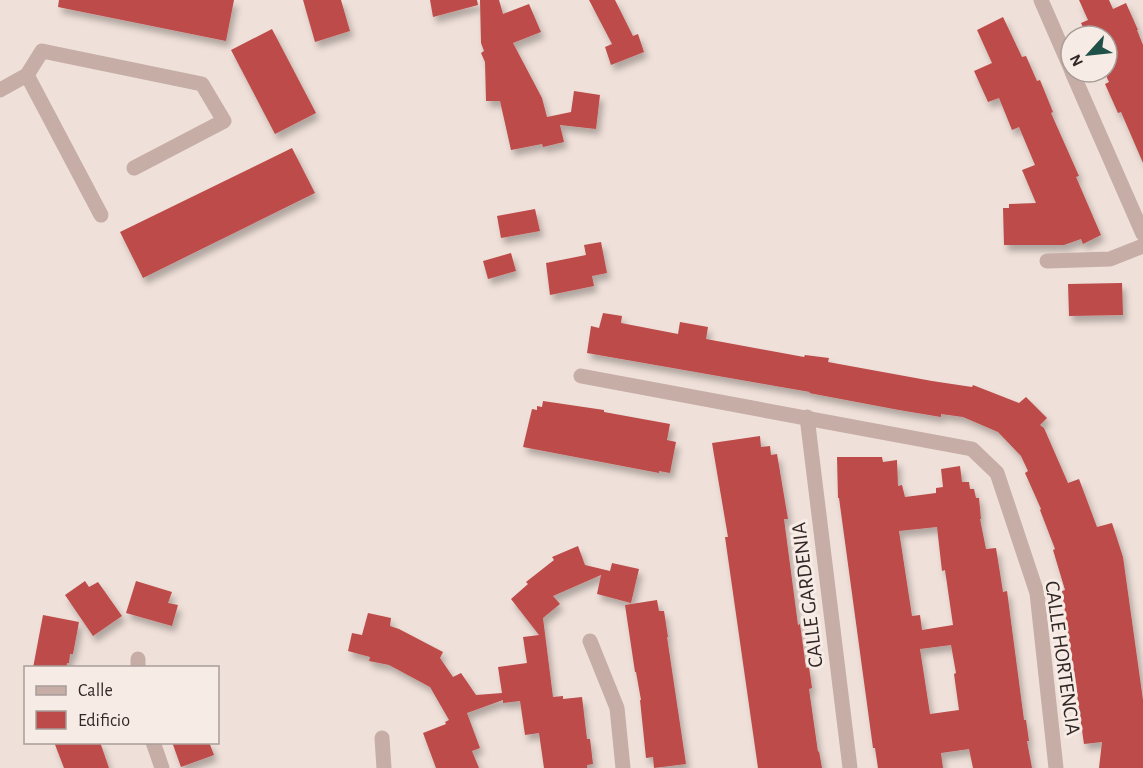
<svg xmlns="http://www.w3.org/2000/svg" width="1143" height="768" viewBox="0 0 1143 768" font-family="'Alegreya Sans',sans-serif">
	<style>
		.building { fill: #bd4b49; fill-rule: evenodd; filter: url(#shadow) }
		.lines { fill: none; stroke-linecap: round; stroke-linejoin: round }
		.minor { stroke: #c6ada6; stroke-width: 15 }
		.labels { text-anchor: middle; stroke-width: 6; stroke-linejoin: round; paint-order: stroke }
		.street-label { font-size: 21px; fill: #332726; stroke: #f7ebe5 }
	</style>
	<defs>
		<filter id="shadow"><feDropShadow dx="3.5" dy="6" stdDeviation="3" flood-color="#0004"/></filter>
	</defs>
	<rect width="100%" height="100%" fill="#efe0d9"/>
	<g class="building">
		<path d="M59 0H234L226 41 58 7Z"/>
		<path d="M303 0H341L350 31 315 42Z"/>
		<path d="M430 0H477L478 5 433 17Z"/>
		<path d="M480 0H499L503 14 529 4 541 32 513 43 542 98 547 117 571 112 574 91 600 95 596 129 560 125 564 142 543 147 542 144 511 150 500 101H486L485 62 481 53 484 51 481 43Z"/>
		<path d="M589 0H615L633 36 638 34 644 52 611 65 605 47 612 44Z"/>
		<path d="M1079 0H1109L1113 9 1126 3 1138 30H1137L1143 45V163L1121 112 1118 113 1105 84 1109 82 1107 78V36H1087L1081 23 1088 20Z"/>
		<path d="M1003 17 1022 57 1026 56 1037 81 1040 80 1053 112 1051 113 1079 176 1076 177 1101 235 1083 244 1081 239 1064 245H1004L1003 208H1009V204L1036 203 1022 170 1035 165 1019 127 1012 130 999 98 988 102 974 71 992 63 977 30Z"/>
		<path d="M272 29 316 113 275 134 231 50Z"/>
		<path d="M292 148 315 193 143 278 120 232Z"/>
		<path d="M535 209 540 231 501 238 497 216Z"/>
		<path d="M601 242 607 273 592 276 594 286 550 295 546 263 586 255 584 245Z"/>
		<path d="M511 253 516 271 488 279 483 261Z"/>
		<path d="M1122 283 1123 315 1069 316 1068 284Z"/>
		<path d="M603 313 622 316 621 323 678 334 680 322 708 327 706 339 804 357 805 355 829 358 828 362 932 381 972 387 973 385 1019 403 1026 397 1047 418 1040 425 1044 428 1068 483 1079 479 1097 527 1112 523 1123 557 1143 700V768H1099L1102 742 1084 744 1062 591 1065 590 1053 550 1055 549 1040 510 1041 509 1025 473 1028 471 1021 456 998 432 963 417 941 414V417L899 410 809 393 810 392 587 353 591 326 599 328Z"/>
		<path d="M543 401 604 410V412L670 424 667 440 676 442 670 473 659 471V473L523 447 532 409 537 410V406L542 407Z"/>
		<path d="M760 436 761 447 770 446 771 455 777 454 788 519H784L798 625 800 624 806 668 809 667 812 688 809 689 818 752 819 751 822 768H758L725 537H728L712 443Z"/>
		<path d="M837 457H882L883 462 897 460 898 486 902 485 905 497 936 493V488L943 487 941 469 960 466 962 482H969L970 489H974L976 498H979L981 519H980L986 549 996 548 1003 592 1007 591 1024 720H1026L1029 741H1027L1032 768H973L969 749 941 753 943 768H878L875 748H873L839 498H838ZM937 527 942 571 945 570 953 625 922 630 920 615 912 616 899 531ZM951 645 956 673 954 674 959 710 930 714 920 649Z"/>
		<path d="M578 546 585 565 610 571 612 563 639 569 631 603 597 594 601 575 553 596 560 604 543 618 553 697 563 696V699L582 697 587 739H590L593 764 587 765V768H544L539 733 525 735 520 701 503 703V700L467 713 480 748 472 751 479 768H436L423 733 446 724 445 722 449 720 430 687 389 665 369 661 370 657 348 651 352 633 362 635 368 613 391 618 390 626 399 629 443 652 440 658 453 677 461 673 476 695 502 693 498 667 527 663 523 637 539 635 511 599 528 584 526 582 554 560 552 557Z"/>
		<path d="M85 581 89 587 98 582 122 616 93 636 65 595Z"/>
		<path d="M136 581 172 592 168 603 178 605 172 626 126 613Z"/>
		<path d="M657 600 659 611H664L668 637H667L686 764 654 768 653 757 646 758 640 700H641L636 672H635L625 605Z"/>
		<path d="M43 615 79 622 73 654H70L69 663H67L66 668H33Z"/>
		<path d="M54 742H100L109 768H64Z"/>
		<path d="M172 742H209L214 755 181 767Z"/>
	</g>
	<g class="lines">
		<g class="minor">
			<path d="M1041 0 1071 69"/>
			<path d="M1072 72 1143 234"/>
			<path d="M27 75 101 215"/>
			<path d="M0 90 27 75 42 51 202 84 224 121 134 168"/>
			<path d="M1047 261 1110 259 1143 246"/>
			<path d="M581 376 972 449 997 473 1037 593 1056 768"/>
			<path d="M807 417 850 768"/>
			<path d="M590 641 617 708 623 768"/>
			<path d="M138 659V668"/>
			<path d="M382 738 384 768"/>
			<path d="M153 742 162 768"/>
		</g>
	</g>
	<g class="labels">
		<g class="street-label">
			<text transform="translate(807 595) rotate(-97)" y="7">CALLE GARDENIA</text>
			<text transform="translate(1063 658) rotate(82)" y="7">CALLE HORTENCIA</text>
		</g>
	</g>
	<rect x="24" y="666" width="195" height="78" fill="#f7ebe5" stroke="#a99d99" stroke-width="1.5"/>
	<rect x="36" y="686" width="30" height="9" fill="#c6ada6" stroke="#a99d99" stroke-width="1.5"/>
	<text x="78" y="696" font-size="18" fill="#332726">Calle</text>
	<rect x="36" y="711" width="30" height="18" fill="#bd4b49" stroke="#a99d99" stroke-width="1.5"/>
	<text x="78" y="726" font-size="18" fill="#332726">Edificio</text>
	<g transform="translate(1089 54) rotate(243)"><circle r="28" fill="#f7ebe5" stroke="#a99d99" stroke-width="1.5"/>
	<path d="M0-4.5L10 22L0 15L-10 22Z" fill="#1f5149"/>
	<text y="-9" font-size="16" font-weight="bold" text-anchor="middle" fill="#332726">N</text>
	</g>
</svg>
